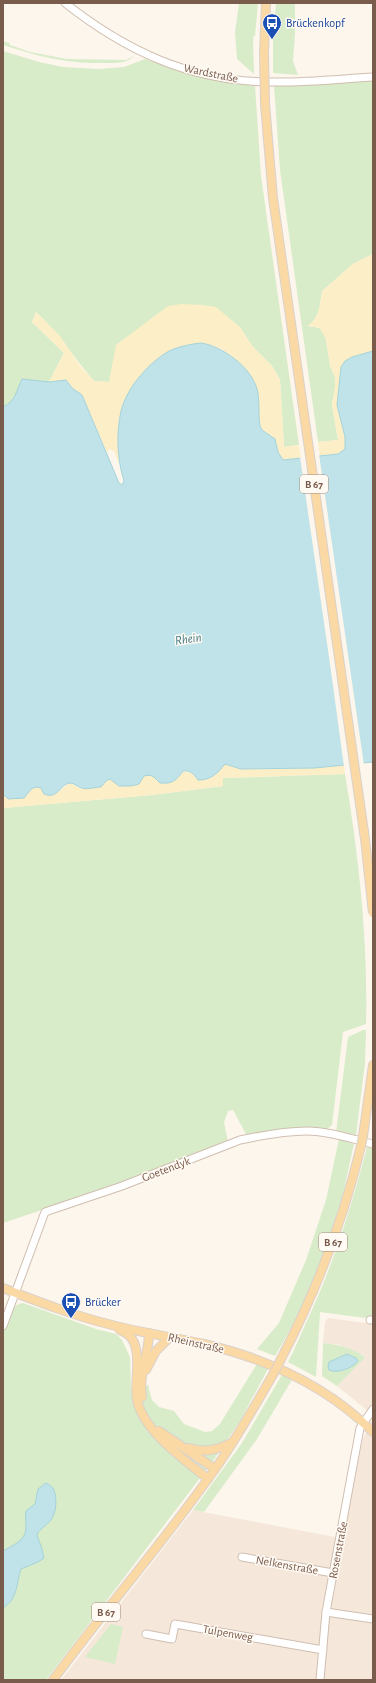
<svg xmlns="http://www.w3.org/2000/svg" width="376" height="1683" viewBox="0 0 376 1683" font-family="'Alegreya Sans',sans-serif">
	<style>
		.residential { fill: #f5e8da }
		.green { fill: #d8ecc9 }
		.sand { fill: #fcefc7 }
		.water { fill: #bfe3e8; stroke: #a5d3da }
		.pier { fill: #fdf6ec }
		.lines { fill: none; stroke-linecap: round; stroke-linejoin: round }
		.minor-casing { stroke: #d1beb0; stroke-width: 9 }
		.major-casing { stroke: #dad1cd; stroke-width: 10 }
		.minor { stroke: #fff; stroke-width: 7 }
		.major { stroke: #fbd9a5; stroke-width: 8 }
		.major-bridge-casing { stroke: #dad1cd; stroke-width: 10; stroke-linecap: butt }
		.major-bridge { stroke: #fbd9a5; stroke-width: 8 }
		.labels { text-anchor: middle; stroke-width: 3; stroke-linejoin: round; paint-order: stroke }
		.shield { fill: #fffaf3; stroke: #a28b7f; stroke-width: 1 }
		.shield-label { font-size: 11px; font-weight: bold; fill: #7a5c4d }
		.transit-label { font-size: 12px; fill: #164399; stroke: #fffaf3; text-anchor: start }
		.street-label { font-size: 12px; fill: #7a5c4d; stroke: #fffaf3 }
		.water-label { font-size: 13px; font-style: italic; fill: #437c86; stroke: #fffaf3 }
	</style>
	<rect width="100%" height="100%" fill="#fdf6ec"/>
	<g class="residential">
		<path d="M328 1318 373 1324V1415L337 1386 365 1358 362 1354 344 1348 340 1345 323 1343 325 1322Z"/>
		<path d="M373 1416V1680H61L193 1510 340 1538 363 1439Z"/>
	</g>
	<g class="green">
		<path d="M239 3H258L255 36 253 37 254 74 237 59 235 32Z"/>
		<path d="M276 3H295V34L293 61 298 75 273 73V39Z"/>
		<path d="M3 41 9 43 10 45 30 52 67 59 126 60 134 56C128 63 116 63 108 63 67 64 41 57 3 45Z"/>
		<path d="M3 51 39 62 63 67 99 69 124 67 145 59 185 73 209 79 255 86 261 176 299 445 284 447 280 380 272 366 252 346 240 327 109 382 94 381C74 358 59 333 36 312L32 322 64 353 49 382 22 379C16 391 16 402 3 407Z"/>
		<path d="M373 81V254L353 264 322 291C320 304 320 317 308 326L320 328 326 339 330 366 335 377V388L332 405 338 440 318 442 280 170 274 86Z"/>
		<path d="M345 774C359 857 368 940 366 1024L343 1032 332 1125 325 1131 247 1136 233 1110 228 1111 224 1122 228 1142 122 1183 3 1223V808L152 795 223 786V778Z"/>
		<path d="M363 1030H366L365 1063 356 1135 336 1133 348 1037Z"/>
		<path d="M339 1139 354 1144C349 1164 346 1185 340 1204 325 1254 302 1312 275 1356L257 1349 279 1323 306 1260 326 1200Z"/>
		<path d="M367 1147 373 1148V1319L320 1312 316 1377 288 1362C295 1349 300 1336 306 1323 333 1266 351 1208 367 1147Z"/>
		<path d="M23 1303 96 1329 116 1334 122 1340 130 1357 131 1389 148 1385 152 1400 159 1407 174 1411 184 1424 205 1432 212 1431 220 1424 257 1364 268 1369 240 1421 213 1461 46 1680H3V1334C7 1322 10 1304 23 1303Z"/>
		<path d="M323 1343C334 1344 358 1349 365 1358L337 1386 322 1376Z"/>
		<path d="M283 1373 293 1378 257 1439 204 1512 193 1510 242 1443Z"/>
		<path d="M111 1624 123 1627 115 1664 85 1657Z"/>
	</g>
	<g class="sand">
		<path d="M373 254V351L352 357 340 373V387L338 409 345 437V449L338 454 320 456 318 442 338 440 332 405 335 388V377L330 366 326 339 320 328 308 326C320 317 320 305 322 291L353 264Z"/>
		<path d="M181 304 203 305 216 307 240 327 252 346 272 366 280 380 284 447 299 445 301 459 283 460 278 452 275 439 262 430 260 426 256 387 244 369 235 359 220 348 184 346C157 354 129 385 121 411 116 428 118 448 119 464L114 451 109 449 107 453 82 395 72 388 66 380 49 382 64 353 32 322 36 312 60 336 81 367 94 381 109 382 116 345 168 306Z"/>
		<path d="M225 764C243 774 320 767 344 765L345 774 223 778V786L152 795 3 808V794L6 798 26 795 30 790 35 787 41 788 44 794 57 793 68 784 70 783 82 789 101 787 106 781 110 779 119 786 149 774 154 776 158 782C177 774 183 764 201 780 214 779 217 774 225 764Z"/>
	</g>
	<g class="water">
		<path d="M201 343C222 346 251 367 257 389 260 400 258 414 260 426L262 430 275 439 278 452 283 460 338 454 345 449V437L337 405 341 367 345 361 352 357 373 351V762L315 768 241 769 225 764C217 774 211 780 198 780 194 774 190 770 183 771 176 781 172 784 160 783 154 777 153 774 144 776L139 784 131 786H119L110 779 106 781 101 787C95 787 87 790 82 788 78 787 74 783 70 783 60 784 58 800 44 794L41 788C32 785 30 791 24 798L8 799 3 794V407C16 401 16 391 22 379L49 382 66 380 72 388 82 395 119 483 122 485 124 481C117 459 116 434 121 411 127 387 150 361 171 350 181 346 191 344 201 343Z"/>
		<path d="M347 1354 356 1358 358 1361C353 1368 337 1374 329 1370L328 1367 329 1362Z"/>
		<path d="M46 1483C48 1484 50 1485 52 1487 58 1494 57 1514 50 1521 46 1526 40 1528 37 1535L42 1549 44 1558 38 1562 21 1569C16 1584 18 1599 3 1608V1551C13 1545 26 1541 26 1527 26 1521 25 1517 26 1511L35 1504 38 1489Z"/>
	</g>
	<path class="pier" d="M319 454 364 765 344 767 331 671 300 457Z"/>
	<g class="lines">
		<defs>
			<g id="minor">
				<path d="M65 3C126 51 190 81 269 82 304 83 339 79 373 77"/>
				<path d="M370 1320H373"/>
				<path d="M3 1326 45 1212 122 1186 240 1140C259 1136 287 1131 307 1131 329 1131 352 1139 373 1144"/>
				<path d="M242 1557 333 1573"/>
				<path d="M326 1612 373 1619"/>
				<path d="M146 1634 172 1639 175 1624 323 1650"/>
				<path d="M320 1680 326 1612 360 1428 373 1409"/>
			</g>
			<g id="major">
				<path d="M264 53 266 3"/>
				<path d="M363 1136 373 1065"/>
				<path d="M3 1288C39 1302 75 1316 112 1325 142 1333 173 1337 204 1344 268 1359 326 1385 373 1432"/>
				<path d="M120 1330C124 1332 130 1335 132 1339 142 1353 134 1382 137 1400 144 1432 184 1459 208 1479"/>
				<path d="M281 1359C317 1290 343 1221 361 1146"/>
				<path d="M146 1370 156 1351 170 1337"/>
				<path d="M142 1397C138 1376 149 1354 149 1333"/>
				<path d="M159 1431 215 1469"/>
				<path d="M189 1448C206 1453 216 1450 231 1443"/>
				<path d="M53 1680C105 1609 164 1542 215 1469 237 1438 256 1404 275 1371"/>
			</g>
		</defs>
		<use href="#minor" class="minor-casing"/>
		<use href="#major" class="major-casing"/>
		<use href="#minor" class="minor"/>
		<use href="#major" class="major"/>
		<defs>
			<g id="major-bridge">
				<path d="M264 53 265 104 273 198 365 839 373 913"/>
				<path d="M361 1146 363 1136"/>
				<path d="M275 1371 281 1359"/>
			</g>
		</defs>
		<use href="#major-bridge" class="major-bridge-casing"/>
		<use href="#major-bridge" class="major-bridge"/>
	</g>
	<defs>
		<symbol id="bus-pin" viewBox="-11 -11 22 30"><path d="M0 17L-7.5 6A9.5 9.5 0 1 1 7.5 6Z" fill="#1a4fb4" stroke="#fffaf3"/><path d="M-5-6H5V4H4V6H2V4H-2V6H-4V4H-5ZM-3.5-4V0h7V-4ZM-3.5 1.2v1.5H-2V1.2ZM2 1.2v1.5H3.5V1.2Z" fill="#fff"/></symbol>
	</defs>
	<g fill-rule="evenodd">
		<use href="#bus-pin" x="261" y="12" width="22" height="30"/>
		<use href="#bus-pin" x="60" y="1291" width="22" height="30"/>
	</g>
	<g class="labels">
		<g class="shield">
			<rect x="300" y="475" width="28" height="18" rx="3"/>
			<rect x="319" y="1233" width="28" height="18" rx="3"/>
			<rect x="92" y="1603" width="28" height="18" rx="3"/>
		</g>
		<g class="shield-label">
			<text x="314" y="488">B 67</text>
			<text x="333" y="1246">B 67</text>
			<text x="106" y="1616">B 67</text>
		</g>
		<g class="transit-label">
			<text x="286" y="27">Brückenkopf</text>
			<text x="85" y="1306">Brücker</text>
		</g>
		<g class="street-label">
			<text transform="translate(211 73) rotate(12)" y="4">Wardstraße</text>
			<text transform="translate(166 1169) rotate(-21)" y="4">Goetendyk</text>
			<text transform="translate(196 1343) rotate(13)" y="4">Rheinstraße</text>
			<text transform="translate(338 1550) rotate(-79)" y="4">Rosenstraße</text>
			<text transform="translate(287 1565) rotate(10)" y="4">Nelkenstraße</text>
			<text transform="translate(228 1633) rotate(10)" y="4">Tulpenweg</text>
		</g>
		<g class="water-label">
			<text transform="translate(188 638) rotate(-8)" y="5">Rhein</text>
		</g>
	</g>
	<rect width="376" height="1683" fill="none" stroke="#7a5c4d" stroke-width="8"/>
</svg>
